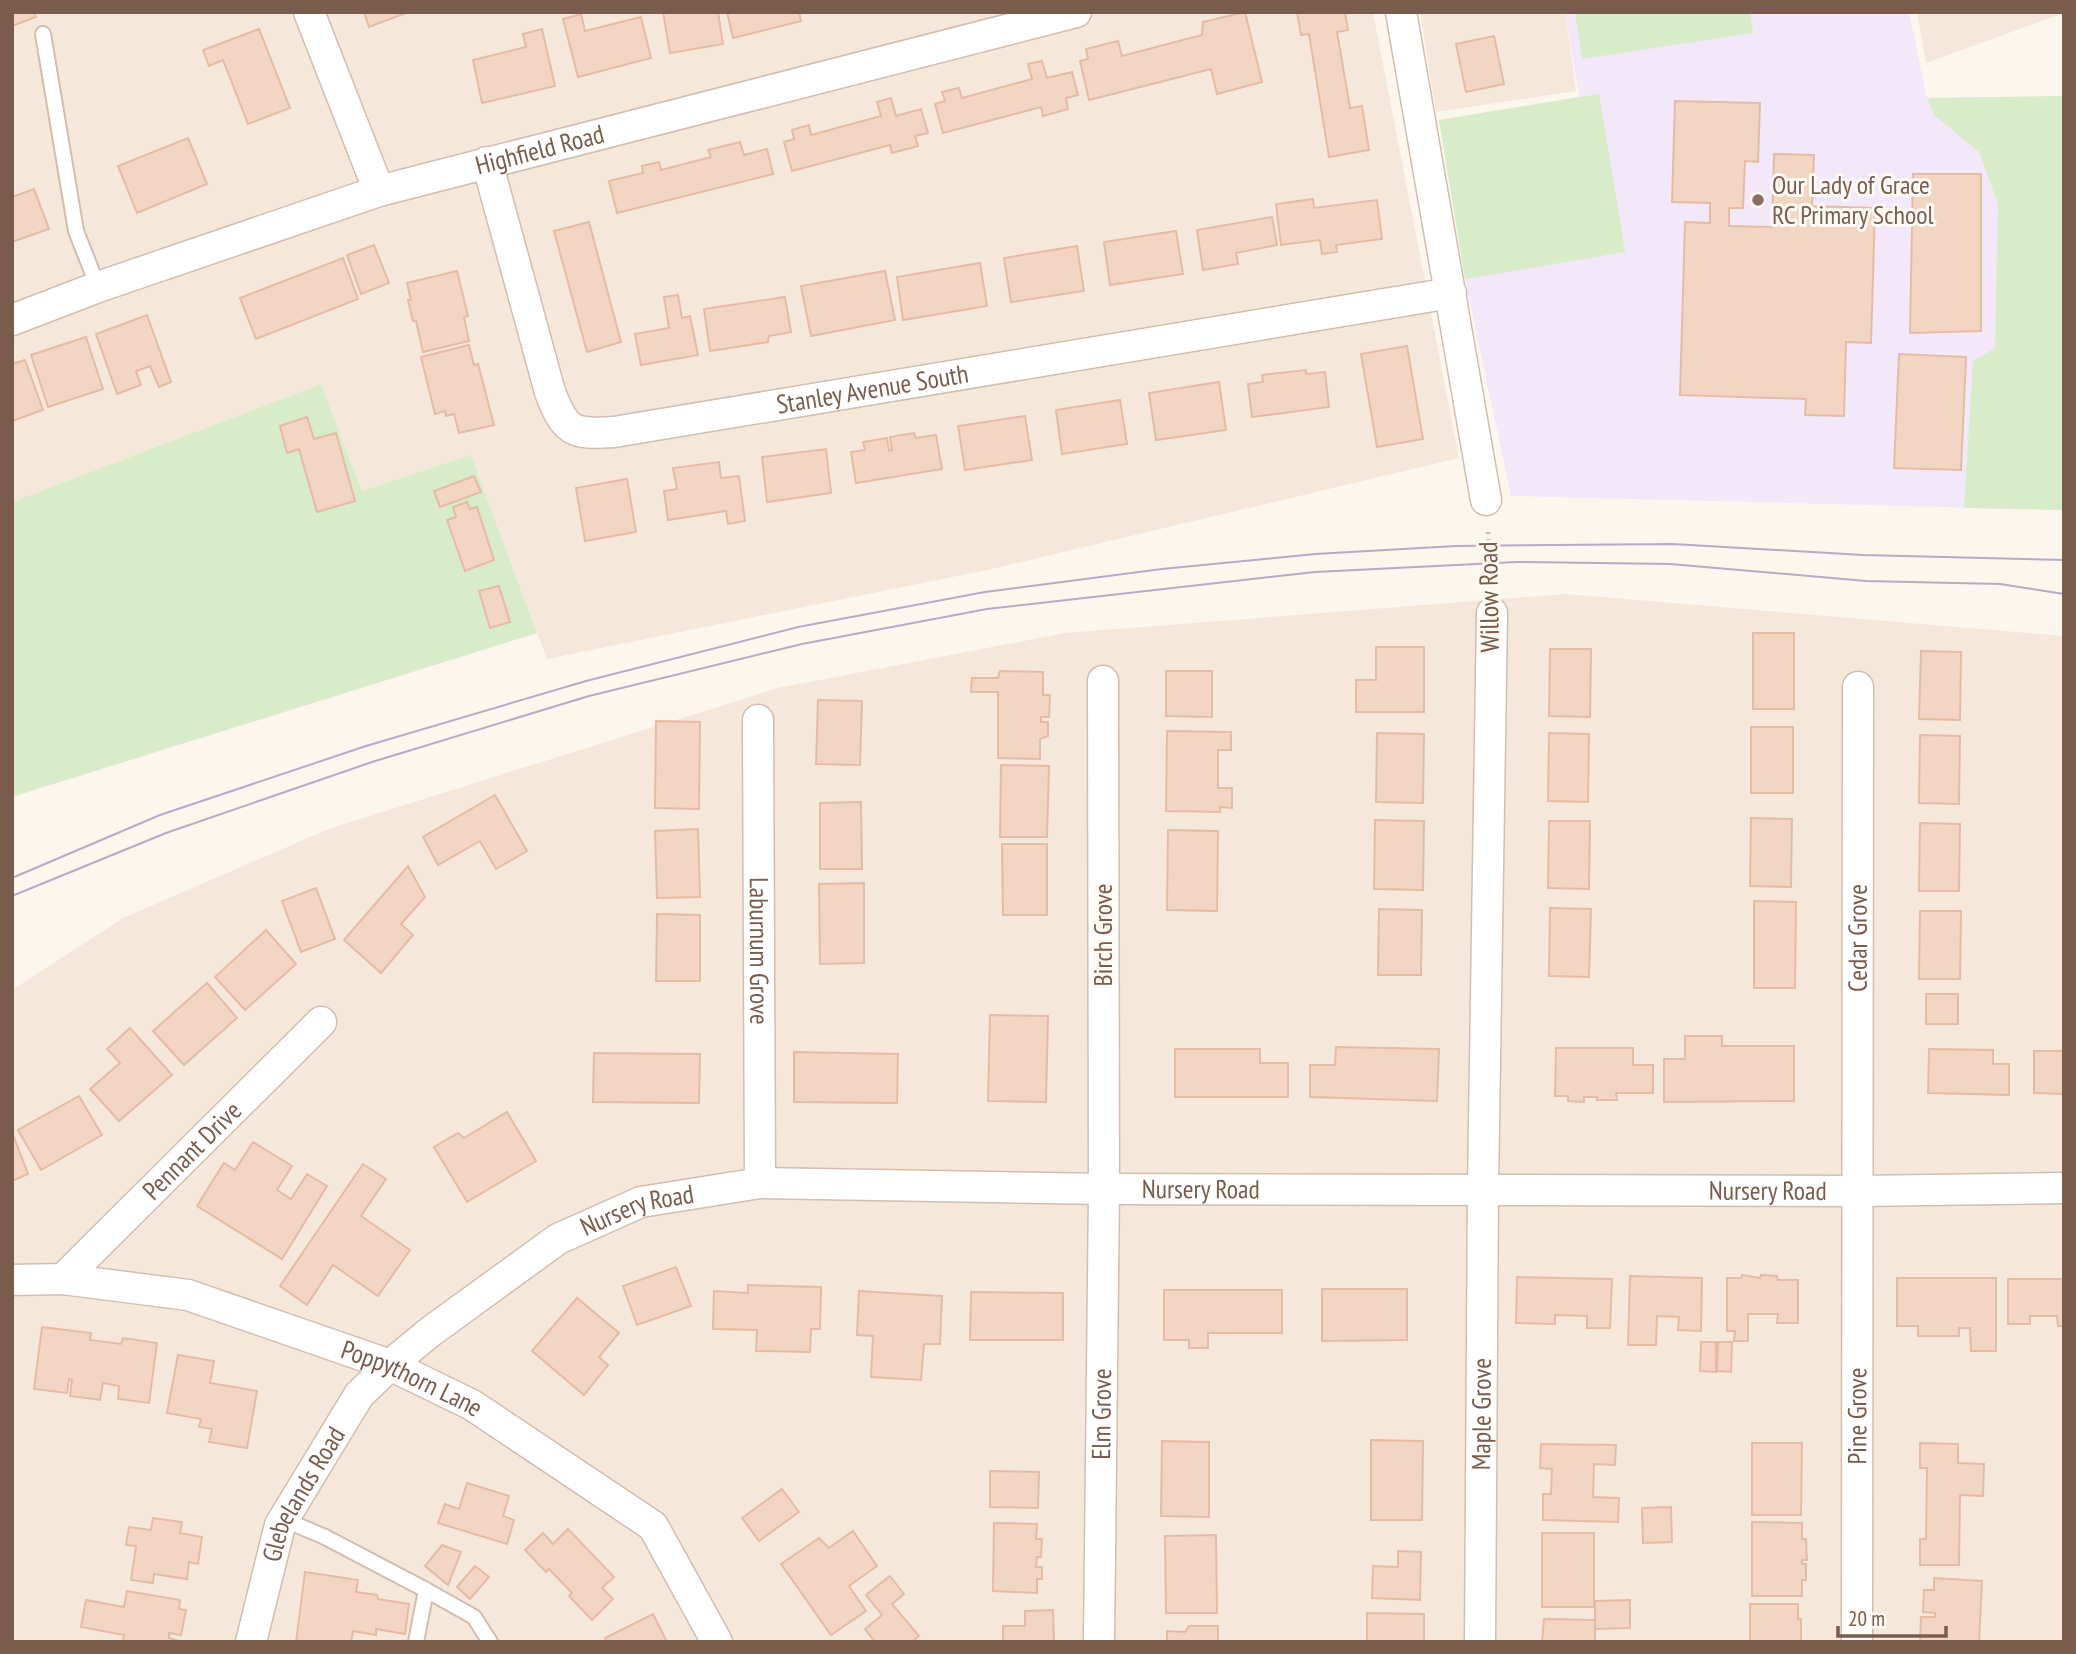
<svg xmlns="http://www.w3.org/2000/svg" width="2076" height="1654" viewBox="0 0 2076 1654" font-family="'PT Sans Narrow',sans-serif">
	<style>
		.residential { fill: #f5e8da }
		.education { fill: #f3e8fa }
		.green { fill: #d8ecc9 }
		.building { fill: #f3d5c3; stroke: #e6bba3; stroke-width: 2 }
		.lines { fill: none; stroke-linecap: round; stroke-linejoin: round }
		.lane-casing { stroke: #d1beb0; stroke-width: 18 }
		.street-casing { stroke: #d1beb0; stroke-width: 33 }
		.path { stroke: #d9b8a5; stroke-width: 4.5; stroke-dasharray: 2 5; stroke-linecap: butt }
		.lane { stroke: #fff; stroke-width: 14 }
		.street { stroke: #fff; stroke-width: 30 }
		.tram { stroke: #b9a8c9; stroke-width: 2 }
		.education-dot { fill: #8d6e63; stroke: #fffaf3; stroke-width: 2.5 }
		.labels { text-anchor: middle; stroke-width: 6; stroke-linejoin: round; paint-order: stroke }
		.street-label { font-size: 26px; fill: #7a5c4d; stroke: #fffaf3 }
		.education-label { font-size: 26px; fill: #785e54; stroke: #fffaf3; text-anchor: start }
	</style>
	<rect width="100%" height="100%" fill="#fdf6ec"/>
	<g class="residential">
		<path d="M12 12H1373L1459 458 992 569 547 659 471 455 362 491 321 384 12 502Z"/>
		<path d="M1420 12H1565L1576 91 1436 112Z"/>
		<path d="M1917 12H2064V13L1926 63Z"/>
		<path d="M1566 594 2064 636V1642H12V990L123 918 331 828 778 688 1065 633Z"/>
	</g>
	<path class="education" d="M1565 12H1909L1927 98 2064 96V510L1511 496 1465 279 1439 120 1579 97Z"/>
	<g class="green">
		<path d="M1575 12H1750L1753 33 1582 59Z"/>
		<path d="M1599 94 1625 252 1465 279 1439 120Z"/>
		<path d="M2064 96V510L1964 508 1973 361 1995 348 1998 204 1979 152 1934 115 1927 98Z"/>
		<path d="M321 384 362 491 471 455 537 633 12 797V502Z"/>
	</g>
	<g class="building">
		<path d="M12 12H34L36 17 12 26Z"/>
		<path d="M364 12H406V13L369 27Z"/>
		<path d="M663 12H718L723 44 670 53Z"/>
		<path d="M727 12H799L801 21 733 38Z"/>
		<path d="M1245 12 1262 82 1217 94 1211 69 1089 100 1080 61 1088 59 1086 49 1118 41 1122 56 1202 35 1203 22Z"/>
		<path d="M1297 12H1345L1348 30 1337 32 1350 108 1362 106 1369 150 1329 157 1309 34 1301 35Z"/>
		<path d="M581 14 585 31 641 17 651 58 578 77 563 19Z"/>
		<path d="M259 29 290 108 248 124 223 60 209 66 203 50Z"/>
		<path d="M542 29 555 86 482 103 473 60 526 47 523 34Z"/>
		<path d="M1494 36 1504 84 1466 92 1456 44Z"/>
		<path d="M1042 61 1047 78 1072 72 1078 95 1066 98 1068 109 1043 116 1041 107 943 133 935 104 945 101 942 92 959 88 962 98 1032 79 1028 64Z"/>
		<path d="M891 98 896 116 921 109 928 133 915 136 918 146 892 153 890 145 792 171 784 142 794 139 792 130 809 125 811 135 881 116 877 102Z"/>
		<path d="M1675 101 1760 103 1758 162 1745 161 1743 208H1729V226L1772 227 1774 154 1814 155 1812 206 1875 208 1871 343 1846 342 1844 416 1805 415 1806 399 1680 395 1685 222 1710 223V203L1672 202Z"/>
		<path d="M188 138 207 184 137 213 118 166Z"/>
		<path d="M740 142 744 155 767 149 773 174 617 213 609 181 643 173 642 166 659 162 661 170 711 157 708 150Z"/>
		<path d="M1913 174H1981V331L1910 333Z"/>
		<path d="M34 189 49 229 12 242V197Z"/>
		<path d="M1313 199 1314 208 1377 200 1382 239 1336 245 1337 252 1322 254 1320 240 1281 245 1276 204Z"/>
		<path d="M1272 217 1277 245 1236 253 1238 264 1203 270 1197 230Z"/>
		<path d="M589 222 621 342 587 352 554 231Z"/>
		<path d="M1176 231 1183 274 1110 285 1104 242Z"/>
		<path d="M374 245 389 283 361 294 347 255Z"/>
		<path d="M1077 246 1084 291 1011 302 1004 258Z"/>
		<path d="M343 258 358 299 256 339 240 298Z"/>
		<path d="M980 263 987 306 903 320 897 277Z"/>
		<path d="M457 271 468 316 464 317 469 341 423 352 416 321H413L408 300H411L407 283Z"/>
		<path d="M885 271 895 320 811 336 801 286Z"/>
		<path d="M678 295 682 318 690 316 698 355 641 365 635 334 669 328 664 297Z"/>
		<path d="M785 297 791 332 769 336 768 342 710 351 704 309Z"/>
		<path d="M147 315 171 382 159 387 150 366 136 371 141 385 117 394 96 334Z"/>
		<path d="M86 337 103 389 48 407 31 355Z"/>
		<path d="M469 345 474 365 478 364 494 425 459 433 454 414 446 416 445 411 435 414 421 357Z"/>
		<path d="M1407 346 1423 439 1377 447 1361 354Z"/>
		<path d="M1899 354 1966 357 1961 470 1894 468Z"/>
		<path d="M25 360 43 410 12 421V364Z"/>
		<path d="M1306 370V374L1325 372 1329 407 1252 417 1248 384 1263 382 1262 375Z"/>
		<path d="M1219 382 1226 430 1156 440 1149 393Z"/>
		<path d="M1120 400 1127 444 1062 454 1056 410Z"/>
		<path d="M1025 416 1032 460 965 470 958 426Z"/>
		<path d="M307 417 314 439 336 433 355 501 317 512 299 449 287 453 280 426Z"/>
		<path d="M914 433 916 438 936 435 942 469 856 483 851 452 865 450 863 442 887 438 889 451 892 450 890 437Z"/>
		<path d="M826 449 831 493 767 502 762 457Z"/>
		<path d="M719 462 721 478 739 476 745 521 728 524 726 511 668 520 664 491 677 489 673 468Z"/>
		<path d="M474 476 481 492 440 507 434 491Z"/>
		<path d="M627 479 636 532 585 541 576 488Z"/>
		<path d="M467 502 470 509 477 507 494 560 465 571 447 520 456 517 453 507Z"/>
		<path d="M499 586 510 622 490 628 479 591Z"/>
		<rect x="1753" y="633" width="41" height="76"/>
		<path d="M1376 647H1424V712H1356V680H1376Z"/>
		<path d="M1550 649H1591L1590 717 1549 716Z"/>
		<path d="M1921 651 1961 652 1960 720 1919 719Z"/>
		<path d="M1000 671 1043 672V695H1050L1049 717H1041V722H1048V736L1040 739V759L998 758V692H971L972 678H998Z"/>
		<path d="M1166 671H1212V717L1166 716Z"/>
		<path d="M818 700 862 701 860 765 816 764Z"/>
		<path d="M656 721 700 722 699 809 655 808Z"/>
		<rect x="1751" y="727" width="42" height="66"/>
		<path d="M1167 731 1231 732V750H1218V788H1232V808L1220 807V812L1166 811Z"/>
		<path d="M1377 733 1424 734 1423 803 1376 802Z"/>
		<path d="M1549 733 1589 734 1588 802 1548 801Z"/>
		<path d="M1920 735 1960 736 1959 804 1919 803Z"/>
		<path d="M1001 765 1049 766 1047 837H1000Z"/>
		<path d="M495 795 527 851 496 869 480 841 438 865 423 837Z"/>
		<path d="M861 802 862 869H820V803Z"/>
		<path d="M1751 818 1792 819 1791 887 1750 886Z"/>
		<path d="M1375 820 1424 821 1423 890 1374 889Z"/>
		<path d="M1549 821H1590L1589 889 1548 888Z"/>
		<path d="M1920 823 1960 824 1959 891H1919Z"/>
		<path d="M698 829 700 897 657 898 655 831Z"/>
		<path d="M1168 830 1218 831 1217 911 1167 910Z"/>
		<path d="M1002 844H1047V915H1003Z"/>
		<path d="M408 866 425 897 401 924 413 935 381 973 344 940Z"/>
		<path d="M864 883V963L820 964 819 884Z"/>
		<path d="M316 888 335 939 301 952 282 901Z"/>
		<path d="M1754 901 1796 902 1795 988H1754Z"/>
		<path d="M1550 908 1591 909 1589 977 1549 976Z"/>
		<path d="M1379 909 1422 910 1421 975H1378Z"/>
		<path d="M1920 911H1961L1960 979H1919Z"/>
		<path d="M657 914 700 915V981H656Z"/>
		<path d="M266 930 296 964 245 1010 215 977Z"/>
		<path d="M207 983 237 1018 184 1065 153 1031Z"/>
		<rect x="1926" y="994" width="32" height="30"/>
		<path d="M990 1015 1048 1016 1046 1102 988 1101Z"/>
		<path d="M130 1028 172 1075 119 1121 90 1089 120 1063 107 1049Z"/>
		<path d="M1685 1036H1722V1046H1794V1101L1664 1102V1059H1685Z"/>
		<path d="M1336 1047 1439 1049 1437 1101 1310 1097V1065H1335Z"/>
		<path d="M1556 1048H1633V1065H1653V1093H1616L1617 1100H1597V1097H1584V1102L1568 1101V1096H1555Z"/>
		<path d="M1175 1049H1260V1063H1288V1097H1175Z"/>
		<path d="M1929 1049 1993 1050V1064H2009V1095L1928 1093Z"/>
		<path d="M2034 1051H2064V1094L2034 1093Z"/>
		<path d="M794 1052 898 1054 897 1103 794 1102Z"/>
		<path d="M594 1053 700 1054 699 1103 593 1102Z"/>
		<path d="M79 1096 102 1135 41 1170 18 1130Z"/>
		<path d="M507 1112 536 1161 467 1202 434 1147 458 1133 464 1138Z"/>
		<path d="M12 1132 28 1174 12 1181Z"/>
		<path d="M253 1142 292 1166 277 1190 291 1199 307 1174 327 1186 282 1259 197 1206 224 1163 235 1170Z"/>
		<path d="M363 1164 386 1179 361 1216 410 1250 378 1296 333 1265 307 1305 280 1286Z"/>
		<path d="M676 1267 691 1306 637 1325 623 1286Z"/>
		<path d="M1742 1275 1760 1278 1761 1275 1777 1276 1778 1280H1798V1323H1777L1778 1314H1748V1341H1734L1735 1331H1727V1278H1741Z"/>
		<path d="M1630 1276 1702 1278 1701 1331 1678 1330 1679 1317 1657 1316 1656 1345H1628Z"/>
		<path d="M1517 1277 1612 1279 1610 1328H1587V1316L1555 1315V1324L1516 1323Z"/>
		<path d="M1897 1278H1996V1351H1971L1970 1328H1959V1336H1918V1326H1897Z"/>
		<path d="M2008 1279H2064V1326H2058L2057 1316H2030V1324H2008Z"/>
		<path d="M748 1285 821 1287 820 1329H811L810 1352 756 1351 757 1330 713 1329 714 1291 748 1293Z"/>
		<path d="M1322 1289H1407V1340L1322 1341Z"/>
		<path d="M1164 1290H1282V1333H1208V1348H1189V1340H1164Z"/>
		<path d="M859 1291 942 1296 940 1344H924L921 1380 871 1377 873 1336 857 1335Z"/>
		<path d="M971 1292 1063 1293V1340H970Z"/>
		<path d="M577 1298 619 1333 599 1357 608 1365 584 1395 532 1351Z"/>
		<path d="M42 1327 91 1333 90 1340 121 1344 123 1338 157 1343 149 1403 118 1399 119 1386 103 1383 100 1400 70 1396 72 1380 69 1379 67 1393 34 1389Z"/>
		<path d="M1701 1342H1716V1372L1700 1371Z"/>
		<path d="M1718 1342H1732L1731 1372 1717 1371Z"/>
		<path d="M178 1355 214 1361 210 1383 257 1391 247 1448 209 1442 212 1429 199 1427 201 1419 167 1413Z"/>
		<path d="M1371 1440 1423 1441 1422 1520H1371Z"/>
		<path d="M1162 1441 1209 1442V1517L1161 1516Z"/>
		<path d="M1752 1443H1802L1801 1515H1752Z"/>
		<path d="M1920 1443 1958 1444V1463L1984 1464 1983 1496 1960 1495 1959 1565H1920V1539H1926L1927 1468H1920Z"/>
		<path d="M1541 1444 1616 1445 1615 1465 1594 1464 1593 1497 1619 1498 1618 1522 1543 1520V1494H1551L1552 1469 1540 1468Z"/>
		<path d="M990 1471 1039 1472 1038 1508 990 1507Z"/>
		<path d="M467 1483 509 1496 503 1516 514 1520 507 1544 438 1523 445 1504 459 1509Z"/>
		<path d="M782 1489 799 1512 759 1541 742 1518Z"/>
		<path d="M1671 1507 1672 1542 1643 1543 1642 1508Z"/>
		<path d="M153 1518 182 1522 180 1533 202 1537 198 1564 189 1562 187 1579 154 1574 153 1583 131 1580 136 1546 126 1545 129 1527 151 1530Z"/>
		<path d="M1752 1522 1802 1523V1539H1806L1807 1560H1802V1564H1806V1580H1802V1596H1752Z"/>
		<path d="M994 1523 1037 1524 1036 1539H1042L1041 1557H1037L1036 1567H1042V1579H1037V1593L993 1591Z"/>
		<path d="M568 1529 614 1577 602 1588 613 1599 592 1620 569 1596 572 1593 549 1569 546 1572 525 1550 543 1533 553 1544Z"/>
		<path d="M853 1531 877 1566 849 1586 866 1611 831 1635 781 1564 819 1538 829 1548Z"/>
		<rect x="1542" y="1533" width="52" height="74"/>
		<path d="M1216 1535 1217 1613H1166L1165 1536Z"/>
		<path d="M442 1545 461 1552 448 1585 425 1566Z"/>
		<path d="M1398 1551 1421 1552 1420 1600 1372 1598 1373 1566 1398 1567Z"/>
		<path d="M475 1566 489 1577 470 1599 457 1587Z"/>
		<path d="M305 1572 358 1580 356 1592 377 1595 378 1599 409 1604 405 1634 376 1629V1635L353 1631 351 1642H296Z"/>
		<path d="M890 1576 904 1594 892 1604 919 1636 912 1642H875L865 1629 882 1615 866 1595Z"/>
		<path d="M1934 1578 1982 1581 1979 1642H1920L1921 1617H1935V1613L1923 1612 1924 1590H1934Z"/>
		<path d="M127 1591 180 1600 179 1609 186 1610 181 1635 169 1633V1638L182 1642H123L124 1635 81 1627 86 1600 124 1607Z"/>
		<path d="M1630 1600V1628L1595 1629V1601Z"/>
		<path d="M1750 1604H1798V1619H1801V1642H1750Z"/>
		<path d="M1053 1610 1054 1642H1003V1626H1025V1611Z"/>
		<path d="M1367 1613 1424 1614V1642H1367Z"/>
		<path d="M653 1614 667 1642H607L605 1638Z"/>
		<path d="M1544 1619 1595 1620V1642H1542Z"/>
		<path d="M1189 1626H1218V1642H1167V1631L1185 1632Z"/>
	</g>
	<g class="lines">
		<defs>
			<g id="lane">
				<path d="M43 34 76 231 98 287"/>
				<path d="M283 1519 325 1537 426 1590"/>
				<path d="M416 1642 426 1590 474 1617 490 1642"/>
			</g>
			<g id="street">
				<path d="M309 12 379 191"/>
				<path d="M1401 12 1486 500"/>
				<path id="s1" d="M487 162 550 392C565 431 571 435 614 432L1451 293"/>
				<path id="s2" d="M12 320 98 287 379 191 1076 12"/>
				<path id="s3" d="M758 720 760 1183"/>
				<path id="s4" d="M63 1279 321 1022"/>
				<path id="s5" d="M12 1280 63 1279 188 1295 390 1365 472 1405 653 1526 717 1642"/>
				<path id="s6" d="M251 1642 280 1525 359 1395 390 1365 430 1332 558 1239 641 1202 760 1183 1104 1189 1858 1191 2064 1188"/>
				<path id="s7" d="M1099 1642 1104 1189 1103 681"/>
				<path id="s8" d="M1480 1642 1483 1188 1492 613"/>
				<path id="s9" d="M1857 1642 1858 687"/>
			</g>
		</defs>
		<use href="#lane" class="lane-casing"/>
		<use href="#street" class="street-casing"/>
		<path class="path" d="M1488 532 1490 583"/>
		<use href="#lane" class="lane"/>
		<use href="#street" class="street"/>
		<g class="tram">
			<path d="M12 878 160 815 366 746 586 681 798 627 985 592 1162 569 1315 554 1456 546 1673 544 1863 555 2064 560"/>
			<path d="M12 896 166 833 372 762 589 696 802 644 987 609 1315 572 1517 562 1670 564 1866 581 2000 584 2064 594"/>
		</g>
	</g>
	<circle class="education-dot" cx="1758" cy="200" r="7"/>
	<g class="labels">
		<g class="street-label">
			<text dy="9" stroke="none"><textPath href="#s2" startOffset="555">Highfield Road</textPath></text>
			<text dy="9" stroke="none"><textPath href="#s1" startOffset="586">Stanley Avenue South</textPath></text>
			<text transform="translate(1489 597) rotate(-91)" y="9">Willow Road</text>
			<text transform="translate(1103 935) rotate(-90)" y="9">Birch Grove</text>
			<text dy="9" stroke="none"><textPath href="#s9" startOffset="704">Cedar Grove</textPath></text>
			<text dy="9" stroke="none"><textPath href="#s3" startOffset="231">Laburnum Grove</textPath></text>
			<text dy="9" stroke="none"><textPath href="#s4" startOffset="182">Pennant Drive</textPath></text>
			<text dy="9" stroke="none"><textPath href="#s6" startOffset="1178">Nursery Road</textPath></text>
			<text dy="9" stroke="none"><textPath href="#s6" startOffset="1745">Nursery Road</textPath></text>
			<text dy="9" stroke="none"><textPath href="#s6" startOffset="611">Nursery Road</textPath></text>
			<text dy="9" stroke="none"><textPath href="#s5" startOffset="416">Poppythorn Lane</textPath></text>
			<text dy="9" stroke="none"><textPath href="#s7" startOffset="228">Elm Grove</textPath></text>
			<text dy="9" stroke="none"><textPath href="#s8" startOffset="228">Maple Grove</textPath></text>
			<text dy="9" stroke="none"><textPath href="#s9" startOffset="226">Pine Grove</textPath></text>
			<text dy="9" stroke="none"><textPath href="#s6" startOffset="158">Glebelands Road</textPath></text>
		</g>
		<g class="education-label">
			<text x="1772" y="194">Our Lady of Grace<tspan x="1772" dy="30">RC Primary School</tspan></text>
		</g>
	</g>
	<rect width="2076" height="1654" fill="none" stroke="#7a5c4d" stroke-width="28"/>
	<path d="M1838 1626v10h108v-10" fill="none" stroke="#7a5c4d" stroke-width="3.5"/>
	<text x="1848" y="1626" font-size="21" fill="#7a5c4d" stroke="#fffaf3" stroke-width="5" paint-order="stroke">20 m</text>
</svg>
